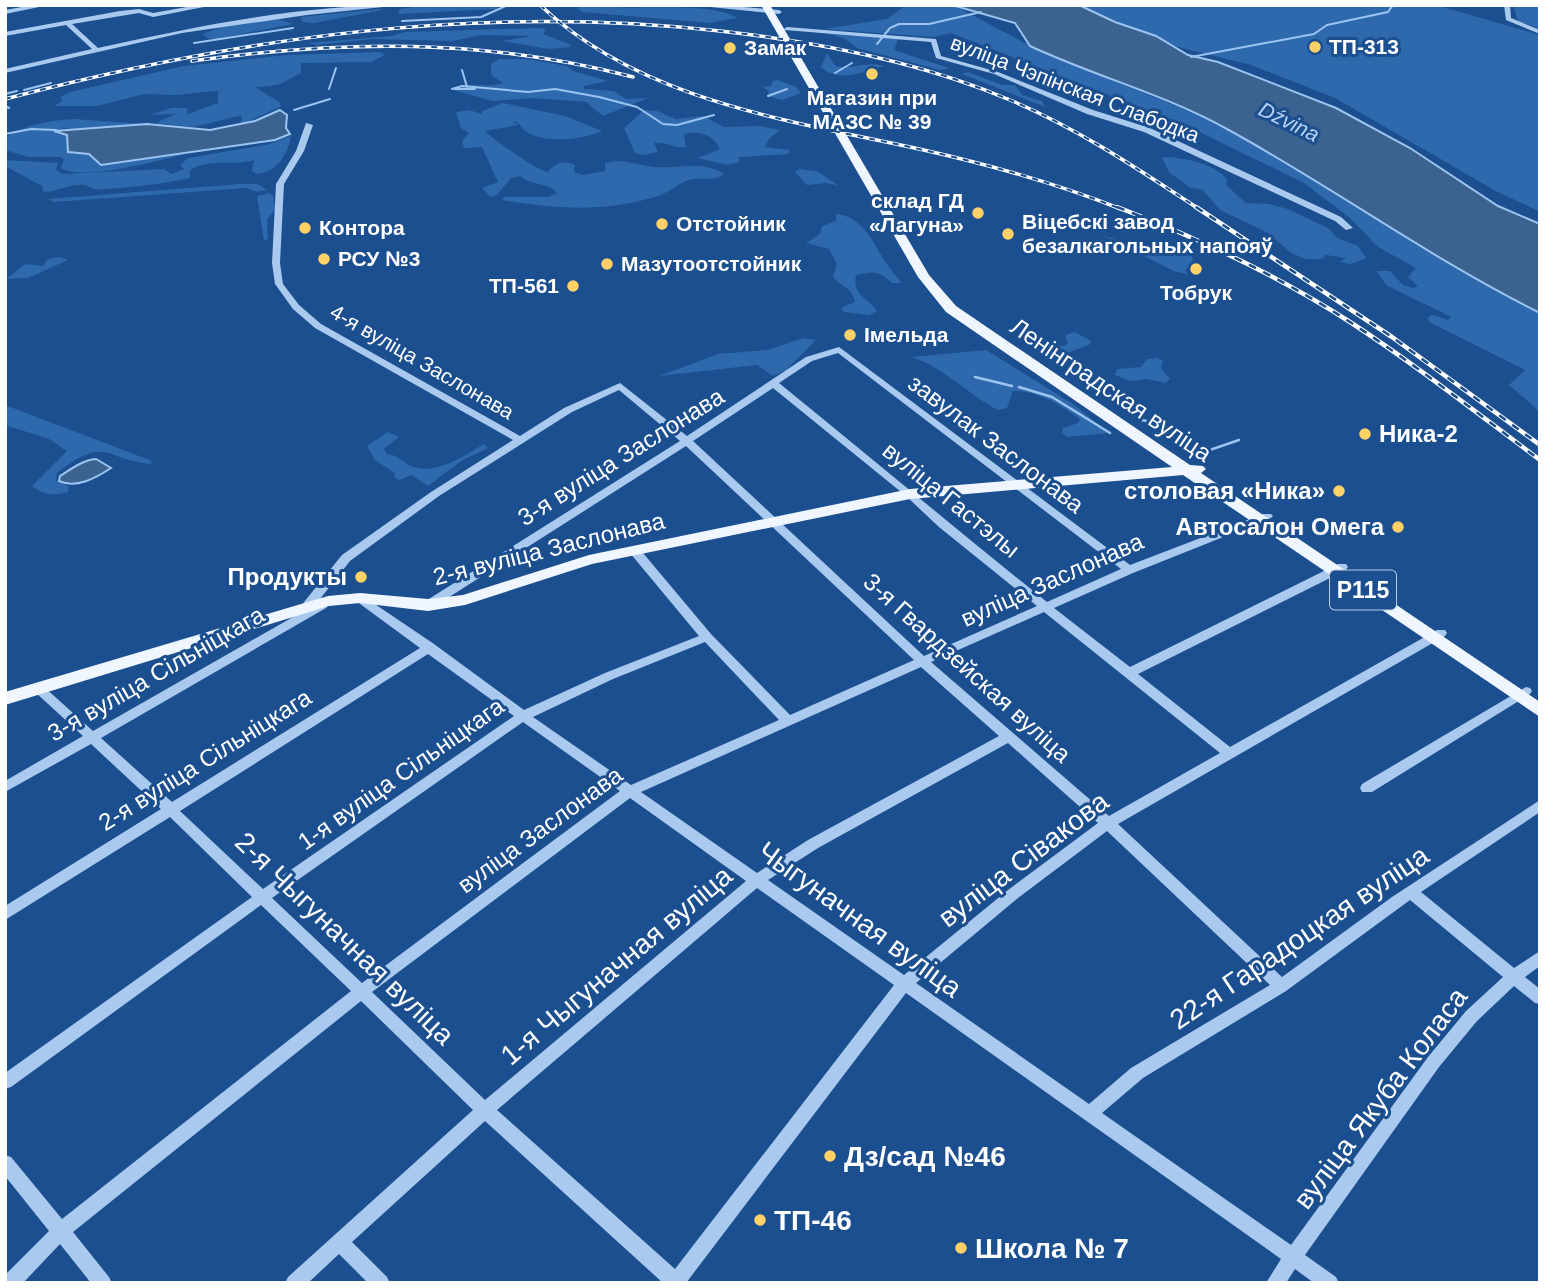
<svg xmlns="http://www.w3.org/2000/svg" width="1545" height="1288" viewBox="0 0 1545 1288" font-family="Helvetica,sans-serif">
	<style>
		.green { fill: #2e69ad }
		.water { fill: #3c6290; stroke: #9cc4f0; stroke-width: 2 }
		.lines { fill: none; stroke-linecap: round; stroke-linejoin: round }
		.stream-far1 { stroke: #9cc4f0; stroke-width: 2 }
		.stream { stroke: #9cc4f0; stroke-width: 2.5 }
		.minor { fill: #a9c9ee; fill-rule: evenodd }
		.major { fill: #f0f6ff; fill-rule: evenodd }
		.rail-far1-casing { stroke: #fff; stroke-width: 3.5 }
		.rail-casing { stroke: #fff; stroke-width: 4.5 }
		.rail-far1 { stroke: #1b4f8f; stroke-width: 2; stroke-dasharray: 6; stroke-linecap: butt }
		.rail { stroke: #1b4f8f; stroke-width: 2.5; stroke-dasharray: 8; stroke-linecap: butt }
		.poi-dot { fill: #ffd166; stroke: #1b4f8f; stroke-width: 2.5 }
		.labels { text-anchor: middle; stroke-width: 6; stroke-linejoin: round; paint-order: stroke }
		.far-poi-label { font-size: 21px; font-weight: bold; fill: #fff; stroke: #1b4f8f; text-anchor: start }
		.far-street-label { font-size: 21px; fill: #fff; stroke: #1b4f8f }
		.far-water-label { font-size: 21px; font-style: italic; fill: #b5d3f5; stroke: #1b4f8f }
		.shield { fill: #1b4f8f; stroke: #bbcadd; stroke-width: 2 }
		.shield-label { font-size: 23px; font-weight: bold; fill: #fff }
		.street-label { font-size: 24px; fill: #fff; stroke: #1b4f8f }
		.poi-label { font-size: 24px; font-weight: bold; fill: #fff; stroke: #1b4f8f; text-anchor: end }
		.near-street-label { font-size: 28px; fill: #fff; stroke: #1b4f8f }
		.near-poi-label { font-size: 28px; font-weight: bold; fill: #fff; stroke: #1b4f8f; text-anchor: start }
	</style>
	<rect width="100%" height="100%" fill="#1b4f8f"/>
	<g class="green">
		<path d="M428 5H499L496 9 398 14 400 9Z"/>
		<path d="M591 5C631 12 706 0 738 18L709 23 583 12 576 8Z"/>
		<path d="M906 5 957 7 1040 51 1209 119 1311 176 1416 245 1540 313V412L1509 385 1525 370 1431 323 1427 318 1432 315 1448 320 1451 317 1386 285 1377 271H1390L1403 285 1413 288 1418 286 1408 277 1416 268 1378 247 1350 218 1304 183 1185 125 951 33 933 37 824 29 887 19Z"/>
		<path d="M1079 5H1436L1540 35V212L1494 190 1335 98 1251 65 1174 46Z"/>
		<path d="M1513 5H1540V29L1518 21Z"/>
		<path d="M380 9 383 10 314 23 303 22 300 17Z"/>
		<path d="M278 19 293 24 215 39 207 38 203 34 227 25Z"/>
		<path d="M539 28 546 29 543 34 571 45 570 47 549 49 502 41 532 36 482 35 452 41 372 39 317 45 308 43 392 36 405 32Z"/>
		<path d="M825 33 899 37 894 50 949 68 940 70 857 48 846 39Z"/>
		<path d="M380 52 385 55 371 62 301 63V73L278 85 175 95 144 94 97 106H54L63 101 60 97 70 92 184 66 287 55Z"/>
		<path d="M827 53C830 56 832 64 837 66 848 70 869 61 884 66 864 71 839 84 821 67Z"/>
		<path d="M499 59H527L567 66 573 71 608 81 584 86V89L614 91 626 99 648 98 603 116 586 102 534 98 493 101 456 91 453 88C470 81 486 89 503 83L491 75V64Z"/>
		<path d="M968 72 1002 85H1015L1022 95 1042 101 1045 107 962 74Z"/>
		<path d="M778 80 796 87 801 93 782 100 767 96 769 91 762 87 771 86 773 81Z"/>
		<path d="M255 87 281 103 280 107 247 122 241 123 242 117 238 116 194 127 155 123 176 114 150 115 171 108H187L188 114 218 103V91Z"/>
		<path d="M503 103 565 116 602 131C584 140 543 144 525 131 520 127 521 123 513 121L518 125 485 131C494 140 537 171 548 172 555 163 563 160 575 165L574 172 582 175 605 171V163C623 158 636 165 654 167 677 169 703 160 724 174 713 182 705 177 693 179 681 181 670 192 658 196 602 213 558 209 501 200L504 197H549L557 193C548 182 532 186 520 176L511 178 497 195 491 197 482 188 498 182 482 147 464 148 462 141 469 133 461 128 456 112 469 110 482 114V111Z"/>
		<path d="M644 110 657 111 676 119 703 116 724 127 760 126 780 130 769 139 765 147 790 150 788 154 739 157V162L727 165 698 158 720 149C714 135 699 130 684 134L686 147C673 149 666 141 654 143L658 152 645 155 635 153 624 128Z"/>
		<path d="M73 119 147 124 88 131 65 128 55 131 67 135 72 154H89L101 165 185 154C161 160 81 182 61 168L64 160 61 157H29L5 150V138C26 124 49 121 73 119Z"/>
		<path d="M291 136C288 155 276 172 257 174L252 171 254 160C233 167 210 157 189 171L191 177C184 182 104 191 94 189 89 187 87 184 80 185 67 185 56 192 43 192L42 186 5 166V160L58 163 56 170 63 174 164 169 172 174 184 169 180 165 188 158 270 144Z"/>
		<path d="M1167 157C1188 159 1213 163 1227 179L1226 185 1246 203 1269 204 1288 209 1328 228 1337 238 1358 246 1366 258 1351 264 1340 262 1346 258 1326 255 1322 259H1306L1291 253 1268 233 1220 210 1203 190 1189 187 1169 172 1162 158Z"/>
		<path d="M799 169 817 171 839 186 826 183 807 185 795 172Z"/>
		<path d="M240 184H258L267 190 257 192 247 188 53 202 48 199Z"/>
		<path d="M269 193 273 195 275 209 267 220 268 239 264 240 257 196Z"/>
		<path d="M836 214C861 216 873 241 884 260 889 268 896 275 901 283H892C878 271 875 271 856 275 852 295 868 298 877 311L869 315 844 312 841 308 855 302C852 286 839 287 833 276L837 264 829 249 806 243 820 234 822 226 836 221Z"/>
		<path d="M1102 235 1151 251H1178L1192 256 1193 260 1185 271 1189 275 1174 271Z"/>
		<path d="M59 257 68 260 28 278 6 279 25 264 43 266 48 259Z"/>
		<path d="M1075 332 1091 341 1089 345 1059 356 1049 353 1050 343 1064 346 1068 343 1065 335Z"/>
		<path d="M803 338 816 340 786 370 773 376 757 365 659 376 718 354 768 350Z"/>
		<path d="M986 350 1073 404 1108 433 1067 437 1062 433 1063 428 1078 423 1080 419C1061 405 1037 390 1013 391L1007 408 998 410C967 394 945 368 912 357Z"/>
		<path d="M1157 358 1163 361 1161 368 1170 379 1165 383 1147 379 1130 381 1115 375 1117 369 1141 367 1147 359Z"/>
		<path d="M5 405 152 461 151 464C103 460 108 434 57 473L56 480 69 487 68 492C53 496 44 495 32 486L67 451 49 439 5 425Z"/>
		<path d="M388 432 399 437 384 449 387 454C399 455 402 462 411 466 435 476 464 456 484 444L488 448 461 461 428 486 411 475 400 480 394 477 395 473 375 460 367 446Z"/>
	</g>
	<g class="water">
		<path d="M952 5H1079L1115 22 1156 36 1188 55 1218 62 1336 108 1410 148 1498 206 1540 224V313C1431 259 1333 187 1227 129 1164 94 1094 76 1030 46L1015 23Z"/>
		<path d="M280 110 287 115 286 128 290 134 275 140 101 165 89 154 68 152 67 135 54 131 147 124 210 130 255 121Z"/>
		<path d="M96 459 111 468C96 478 76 489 59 481L60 476C71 469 83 460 96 459Z"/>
	</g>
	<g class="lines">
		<g class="stream-far1">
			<path d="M402 21 481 17 508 5"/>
			<path d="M194 43 293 28"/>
			<path d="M877 44 890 28 899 24H929L981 12"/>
			<path d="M1191 57 1314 34 1327 25 1388 12 1393 5"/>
			<path d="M462 70 467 87"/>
			<path d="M835 73 852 63"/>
			<path d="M329 89 336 68"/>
			<path d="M452 89 462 86 528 92 555 89 599 97 637 107 663 124 677 125 714 115"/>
			<path d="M455 89H475"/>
			<path d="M24 90 51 83"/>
			<path d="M5 94 17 91"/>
			<path d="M768 96 787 89"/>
			<path d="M5 106 9 108"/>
			<path d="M294 110 330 99"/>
			<path d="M5 134 31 129 56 130"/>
		</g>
		<g class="stream">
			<path d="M975 377 1012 386"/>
			<path d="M1019 387 1052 397 1110 433"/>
			<path d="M1141 420 1159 423 1204 452 1239 440"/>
		</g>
		<g class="minor">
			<path d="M33 5H49L5 14V10Z"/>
			<path d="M198 5H214L153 17 139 13 72 24 98 48C197 26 300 5 402 5L307 15 182 33 5 73V69L92 49 66 25 5 36V32L120 11 139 9 153 13Z"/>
			<path d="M691 5H720L779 10 782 12 779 14Z"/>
			<path d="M1504 5H1510L1511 18 1540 30V34L1506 20Z"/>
			<path d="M787 27 936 39 941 56 998 72 1093 110 1150 128 1341 217 1353 228 1346 230 1335 221 1144 132 1087 114 994 74 936 58 931 42 785 30 784 29Z"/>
			<path d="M306 123 313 125 304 151 284 184 280 263 283 284 299 305 321 324 520 436 564 408 620 383 687 436 806 357 839 347 1130 565 1263 514H1271L1273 516 1271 518 1133 573 1054 608 1130 667 1338 564H1346L1348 567 1346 570 1138 674 1230 747 1437 630H1445L1447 633 1445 636 1118 824 1282 977 1392 897 1540 800V812L1421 892 1514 968 1540 951V966L1525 977 1540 989V1004L1535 1003 1514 986 1477 1021 1439 1067 1305 1255 1336 1277 1339 1283H1314L1295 1269 1286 1283H1266L1281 1259 906 993 686 1283H663L485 1121 352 1242 387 1277 390 1283H368L339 1254 308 1283H285L288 1277 473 1110 361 1001 73 1232 109 1277 112 1283H91L60 1244 23 1283H5V1275L49 1231 5 1176V1155L11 1157 62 1219 351 991 261 905 11 1087 5 1089V1073L252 897 170 817 5 920V906L161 809 91 744 5 792V781L83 736 35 692 33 689 35 686H43L93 731 307 609 302 605 304 602 342 555 431 492 513 440 315 328 293 309 275 284 272 263 276 184 296 151ZM838 353 1121 569 1047 602C957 530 869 456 779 383L812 361ZM773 388 906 496 939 527 1037 606 924 656 693 441ZM619 390 680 441 424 602 422 605 424 608H432L686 446 914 660 790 715 711 634 638 547H630L628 550 630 553 699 636 605 673 524 710 434 644 360 594 356 595 354 598 356 601 420 648 172 802 101 738 326 608 328 605 326 602 322 601 316 604 350 561 439 496 572 412ZM1044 612 1220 753 1109 816 931 662ZM705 642 779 720 631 785 533 717 613 679ZM428 654 514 716 263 889 180 811ZM921 667 999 736 808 840 757 873 641 792ZM523 722 620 791 362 983 272 898ZM1008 743 1098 823 1008 890 904 975 768 880 818 848ZM630 798 746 881 485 1100 372 992ZM1107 831 1270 985 1131 1068 1089 1104 916 983 1018 898ZM757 888 894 985 675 1269 497 1110ZM1410 900 1503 977 1466 1011 1428 1057 1291 1245 1102 1113 1143 1078 1286 991Z"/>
			<path d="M1526 687 1530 688 1532 691 1530 694 1372 792H1362L1360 788 1362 784Z"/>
		</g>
		<path class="major" d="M761 5H770L929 275 956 306 1190 465 1203 466 1206 469 1201 473 1540 702V717L1183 475 910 499 592 564 465 605 428 611 360 603 329 606 5 705V692L328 596 360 593 428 599 463 595 589 555 910 489 1172 467 946 312 918 277Z"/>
		<defs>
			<g id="rail-far1">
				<path d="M540 5C643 103 795 121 928 151 994 166 1058 184 1121 209"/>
				<path d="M192 61C345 40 483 38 633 77"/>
				<path d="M5 99C243 37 474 4 720 31 818 42 918 61 1010 100 1077 128 1138 169 1199 209"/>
			</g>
			<g id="rail">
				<path d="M1117 207C1198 238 1277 275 1350 322 1416 365 1477 413 1540 460"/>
				<path d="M1196 207 1392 337 1540 445"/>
			</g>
		</defs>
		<use href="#rail-far1" class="rail-far1-casing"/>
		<use href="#rail" class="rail-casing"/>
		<use href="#rail-far1" class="rail-far1"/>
		<use href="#rail" class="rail"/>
	</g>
	<g class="poi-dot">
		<circle cx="1315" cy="47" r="7"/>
		<circle cx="730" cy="48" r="7"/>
		<circle cx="872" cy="74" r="7"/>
		<circle cx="978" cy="213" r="7"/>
		<circle cx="662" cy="224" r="7"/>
		<circle cx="305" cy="228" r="7"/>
		<circle cx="1008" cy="234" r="7"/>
		<circle cx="324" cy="259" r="7"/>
		<circle cx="607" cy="264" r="7"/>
		<circle cx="1196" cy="269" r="7"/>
		<circle cx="573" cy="286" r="7"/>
		<circle cx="850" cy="335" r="7"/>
		<circle cx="1365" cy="434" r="7"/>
		<circle cx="1339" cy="491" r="7"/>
		<circle cx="1398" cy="527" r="7"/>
		<circle cx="361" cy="577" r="7"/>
		<circle cx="830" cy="1156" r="7"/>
		<circle cx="760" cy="1220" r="7"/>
		<circle cx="961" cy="1248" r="7"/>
	</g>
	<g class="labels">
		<g class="far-poi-label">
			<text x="1329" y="54">ТП-313</text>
			<text x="744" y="55">Замак</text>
			<text x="872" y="105" text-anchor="middle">Магазин при<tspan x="872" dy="24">МАЗС № 39</tspan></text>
			<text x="964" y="208" text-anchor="end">склад ГД<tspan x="964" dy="24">«Лагуна»</tspan></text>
			<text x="1022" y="229">Віцебскі завод<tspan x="1022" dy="24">безалкагольных напояў</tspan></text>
			<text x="676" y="231">Отстойник</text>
			<text x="319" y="235">Контора</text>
			<text x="338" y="266">РСУ №3</text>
			<text x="621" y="271">Мазутоотстойник</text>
			<text x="559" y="293" text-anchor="end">ТП-561</text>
			<text x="1196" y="300" text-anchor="middle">Тобрук</text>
			<text x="864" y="342">Імельда</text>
		</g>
		<g class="far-street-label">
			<text transform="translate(1075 89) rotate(21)" y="7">вуліца Чэпінская Слабодка</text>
			<text transform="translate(422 362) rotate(30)" y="7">4-я вуліца Заслонава</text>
		</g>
		<g class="far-water-label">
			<text transform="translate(1289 122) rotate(26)" y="7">Dźvina</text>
		</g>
		<rect class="shield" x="1330" y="570.5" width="66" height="39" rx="5"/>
		<g class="shield-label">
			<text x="1363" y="598">Р115</text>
		</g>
		<g class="street-label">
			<text transform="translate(1111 390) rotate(34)" y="8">Ленінградская вуліца</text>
			<text transform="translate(996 444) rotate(37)" y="8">завулак Заслонава</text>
			<text transform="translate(621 457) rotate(-32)" y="8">3-я вуліца Заслонава</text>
			<text transform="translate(951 500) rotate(39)" y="8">вуліца Гастэлы</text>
			<text transform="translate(549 549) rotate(-14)" y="8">2-я вуліца Заслонава</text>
			<text transform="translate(1052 580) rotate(-24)" y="8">вуліца Заслонава</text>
			<text transform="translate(967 668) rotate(42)" y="8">3-я Гвардзейская вуліца</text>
			<text transform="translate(156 674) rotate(-30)" y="8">3-я вуліца Сільніцкага</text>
			<text transform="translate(205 760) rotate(-32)" y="8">2-я вуліца Сільніцкага</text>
			<text transform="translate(401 774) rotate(-35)" y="8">1-я вуліца Сільніцкага</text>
			<text transform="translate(540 830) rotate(-36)" y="8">вуліца Заслонава</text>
		</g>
		<g class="poi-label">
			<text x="1379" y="442" text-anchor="start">Ника-2</text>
			<text x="1325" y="499">столовая «Ника»</text>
			<text x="1384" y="535">Автосалон Омега</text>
			<text x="347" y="585">Продукты</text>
		</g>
		<g class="near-street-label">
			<text transform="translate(1023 859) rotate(-37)" y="10">вуліца Сівакова</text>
			<text transform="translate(860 919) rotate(36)" y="10">Чыгуначная вуліца</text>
			<text transform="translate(1299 937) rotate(-34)" y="10">22-я Гарадоцкая вуліца</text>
			<text transform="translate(345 938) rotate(44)" y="10">2-я Чыгуначная вуліца</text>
			<text transform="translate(616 965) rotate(-40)" y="10">1-я Чыгуначная вуліца</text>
			<text transform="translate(1380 1098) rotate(-53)" y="10">вуліца Якуба Коласа</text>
		</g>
		<g class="near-poi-label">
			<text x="844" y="1166">Дз/сад №46</text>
			<text x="774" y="1230">ТП-46</text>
			<text x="975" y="1258">Школа № 7</text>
		</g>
	</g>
	<rect width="1545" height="1288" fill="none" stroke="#ffffff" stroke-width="14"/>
</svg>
